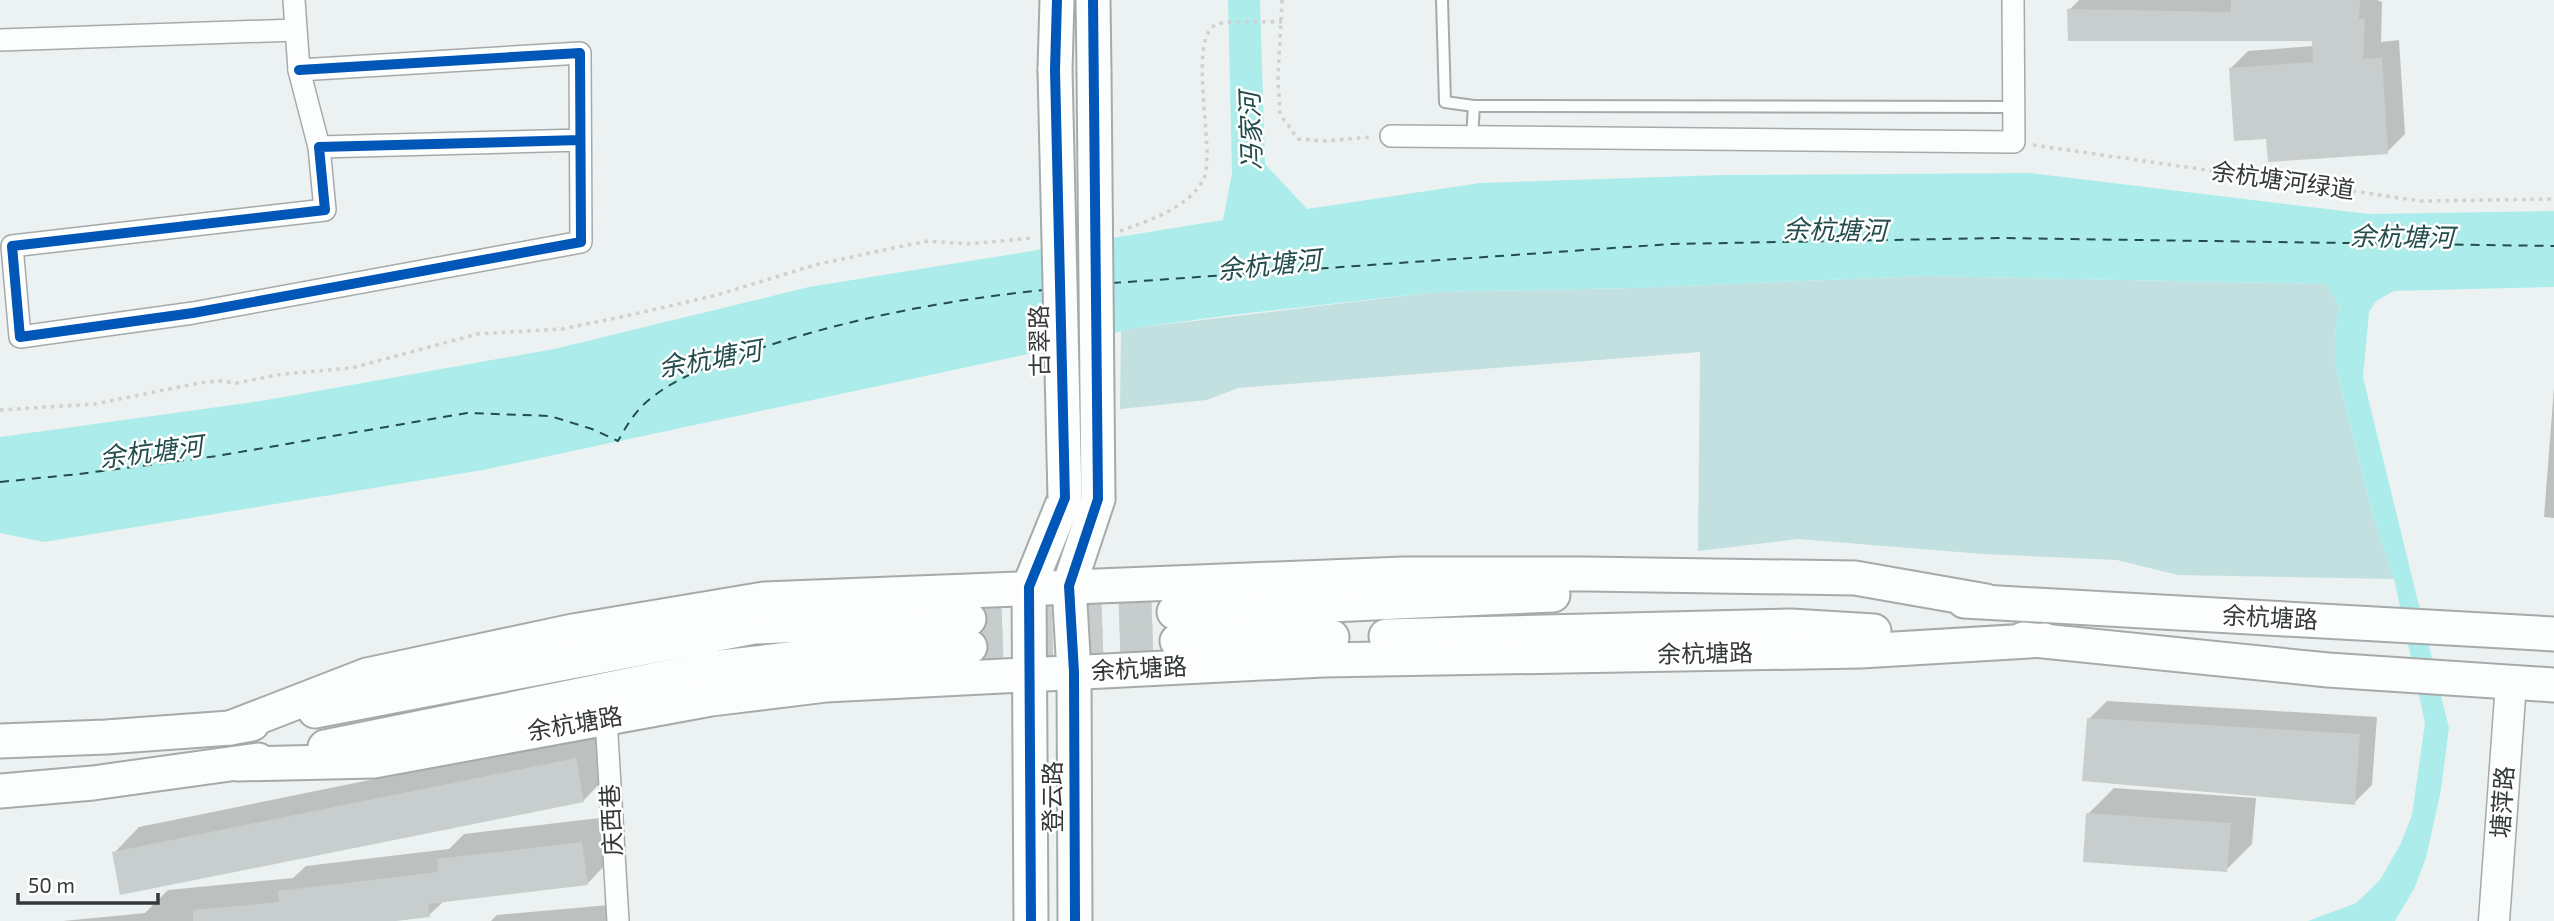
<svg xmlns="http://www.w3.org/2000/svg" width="2554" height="921" viewBox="0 0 2554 921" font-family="'Exo 2','Noto Sans SC',sans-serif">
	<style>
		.green { fill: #c1e0df }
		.water { fill: #acedec }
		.shadow { fill: #0003 }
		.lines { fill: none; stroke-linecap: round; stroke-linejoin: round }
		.ferry { stroke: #234d4c; stroke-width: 2; stroke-dasharray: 9 7; stroke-linecap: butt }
		.building { fill: #c8cecd }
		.primary-tunnel { stroke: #c6cdcc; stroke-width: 33; stroke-dasharray: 33 17; stroke-linecap: butt }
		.lane-casing { stroke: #a6aaaa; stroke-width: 14 }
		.street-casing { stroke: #a6aaaa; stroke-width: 24 }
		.secondary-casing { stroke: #a6aaaa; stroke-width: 33 }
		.primary-casing { stroke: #a6aaaa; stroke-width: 37 }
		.path { stroke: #ced1d0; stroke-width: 3.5; stroke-dasharray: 3.5 5; stroke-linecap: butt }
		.lane { stroke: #fcfdfd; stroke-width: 10 }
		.street { stroke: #fcfdfd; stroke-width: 21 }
		.secondary { stroke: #fcfdfd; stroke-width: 30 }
		.primary { stroke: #fcfdfd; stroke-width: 33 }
		.primary-bridge-casing { stroke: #a6aaaa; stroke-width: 37; stroke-linecap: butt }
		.primary-bridge { stroke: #fcfdfd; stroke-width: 33 }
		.cycleway-casing { stroke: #fff; stroke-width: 15 }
		.cycleway { stroke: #0057b8; stroke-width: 10 }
		.labels { text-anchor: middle; stroke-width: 5; stroke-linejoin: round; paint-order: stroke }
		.street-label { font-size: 24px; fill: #343838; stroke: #fff }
		.water-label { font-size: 26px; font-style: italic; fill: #234d4c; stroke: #fff }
	</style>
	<rect width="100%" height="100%" fill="#ebf2f1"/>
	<path class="green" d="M1924 276 2326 284 2339 306 2335 333V364L2371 509 2394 579 2178 575 2117 560 1983 554 1798 539 1698 551 1700 352 1238 388 1207 400 1120 409 1121 331 1135 328 1437 292 1637 288Z"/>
	<path class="water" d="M1228 0H1260L1265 164 1307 209 1480 183 1723 175 2030 173 2368 214 2554 211V287L2394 291 2376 301 2369 312 2363 377 2449 728 2441 790 2426 858 2414 889 2395 921H2308L2356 903 2380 880 2400 845 2412 815 2425 723 2394 579 2371 509 2335 364V333L2339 306 2326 284 1924 276 1637 288 1437 292 1231 315 1135 328 1019 356 483 470 44 542 0 533V437L261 401 554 349 809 287 1223 220 1232 173Z"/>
	<g class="shadow">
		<path d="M2079 0H2377L2382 2 2381 42 2399 40 2405 134 2387 152 2268 137 2230 69 2248 51 2314 46V39L2069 10Z"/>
		<path d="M2554 387V518L2544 517Z"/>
		<path d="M2107 701 2377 717 2372 785 2354 803 2089 719Z"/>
		<path d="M601 733 609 774 584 800 114 853 139 827Z"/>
		<path d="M2114 788 2256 798 2252 844 2226 870 2088 814Z"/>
		<path d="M608 817 613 857 588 883 444 901 429 915 381 921H63L145 913 168 890 293 878 306 866 449 849 464 834Z"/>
		<path d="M609 905 611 921H491L497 915Z"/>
	</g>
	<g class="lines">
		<g class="ferry">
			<path d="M1112 283 1671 244 1998 238 2554 246"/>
			<path d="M0 482 79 474 217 456 467 413 550 416 592 429 618 441C627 425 635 411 650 399 678 376 712 365 746 353 841 320 944 300 1044 290"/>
		</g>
	</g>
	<g class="building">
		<path d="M2231 0H2360L2359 19H2365L2363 59 2382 58 2388 154 2268 162 2266 139 2234 141 2229 68 2313 62 2312 41H2068L2067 9 2231 12Z"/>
		<path d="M2087 718 2360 734 2355 805 2082 781Z"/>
		<path d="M576 758 584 802 120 895 112 852Z"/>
		<path d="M2086 813 2231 823 2227 872 2083 862Z"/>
		<path d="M582 842 588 885 428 904 430 917 396 921H193V910L279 902 278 891 438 872 437 859Z"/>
	</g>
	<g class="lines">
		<g class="primary-tunnel">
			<path d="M969 619 1174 612"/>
			<path d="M970 647 1177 641"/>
		</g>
		<defs>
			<g id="lane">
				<path d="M1442 0 1445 102 1474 106"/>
				<path d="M1472 137 1474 106 2013 107"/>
			</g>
			<g id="street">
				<path d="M294 0 299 70 319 147"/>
				<path d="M0 40 295 30"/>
				<path d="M299 70 580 53 581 242 193 313 20 337 12 246 325 210 319 147 580 140"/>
				<path d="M1391 136 2014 142 2013 0"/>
				<path d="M606 718 618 921"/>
			</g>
			<path id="secondary" d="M2494 921 2511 683"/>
			<g id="primary">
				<path d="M1093 0 1094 72"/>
				<path d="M1055 70 1057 0"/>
				<path d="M1964 601 2554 634"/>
				<path d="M1174 612 1553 595"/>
				<path d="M1386 636 1791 626 1874 631"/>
				<path d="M2023 639 2328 670 2554 685"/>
				<path d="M1177 641 1332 637"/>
				<path d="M315 711 754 627 969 619"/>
				<path d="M230 728 367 675 573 631 764 599 1403 574H1586L1855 578 1986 601"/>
				<path d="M0 741 106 737 230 728 252 724"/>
				<path d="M325 747 712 668 842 653 970 647"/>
				<path d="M238 764 374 761 711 699 826 685 1323 660 1861 651 2045 640"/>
				<path d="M0 791 93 783 258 760"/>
				<path d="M1031 921 1029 587 1065 498"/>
				<path d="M1075 921 1074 672 1069 586 1098 499"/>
			</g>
		</defs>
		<use href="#lane" class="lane-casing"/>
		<use href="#street" class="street-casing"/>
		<use href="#secondary" class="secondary-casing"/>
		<use href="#primary" class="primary-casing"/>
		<g class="path">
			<path d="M1282 0 1278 78 1280 114 1298 139 1326 141 1371 137"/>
			<path d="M2033 145 2421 201 2554 199"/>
			<path d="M1120 231C1148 221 1191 207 1204 178 1216 149 1185 34 1218 24 1231 20 1266 22 1282 22"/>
			<path d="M0 410 95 404 199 383 219 381 237 383 283 374 352 368 477 334 562 329 626 316 717 295 815 265 893 248 928 241 967 244 1033 238"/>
		</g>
		<use href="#lane" class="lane"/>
		<use href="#street" class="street"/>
		<use href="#secondary" class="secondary"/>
		<use href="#primary" class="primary"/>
		<defs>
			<g id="primary-bridge">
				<path d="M1055 70 1065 498"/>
				<path d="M1094 72 1098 499"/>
			</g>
		</defs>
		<use href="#primary-bridge" class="primary-bridge-casing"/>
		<use href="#primary-bridge" class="primary-bridge"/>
		<defs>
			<g id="cycleway">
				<path d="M299 70 580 53 581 242 193 313 20 337 12 246 325 210 319 147 580 140"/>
				<path d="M1031 921 1029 587 1065 498 1055 70 1057 0"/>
				<path d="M1075 921 1074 672 1069 586 1098 499 1093 0"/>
			</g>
		</defs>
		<use href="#cycleway" class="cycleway-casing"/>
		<use href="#cycleway" class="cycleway"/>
	</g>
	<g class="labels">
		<g class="street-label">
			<text transform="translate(2283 181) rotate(8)" y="8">余杭塘河绿道</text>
			<text transform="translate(1040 341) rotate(-91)" y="8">古翠路</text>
			<text transform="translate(2270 618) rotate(3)" y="8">余杭塘路</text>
			<text transform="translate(1705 654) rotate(-1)" y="8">余杭塘路</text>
			<text transform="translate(1139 669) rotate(-3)" y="8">余杭塘路</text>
			<text transform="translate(575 724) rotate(-10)" y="8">余杭塘路</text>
			<text transform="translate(1053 797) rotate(-90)" y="8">登云路</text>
			<text transform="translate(2503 802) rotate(-86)" y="8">塘萍路</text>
			<text transform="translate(612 820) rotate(-93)" y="8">庆西巷</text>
		</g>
		<g class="water-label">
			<text transform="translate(1251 131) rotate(-92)" y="9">冯家河</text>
			<text transform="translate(1835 230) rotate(1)" y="9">余杭塘河</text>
			<text transform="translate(2402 237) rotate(1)" y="9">余杭塘河</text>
			<text transform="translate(1269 265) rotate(-6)" y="9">余杭塘河</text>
			<text transform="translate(710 359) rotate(-10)" y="9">余杭塘河</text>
			<text transform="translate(151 452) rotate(-7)" y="9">余杭塘河</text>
		</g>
	</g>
	<path d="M18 893v10h140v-10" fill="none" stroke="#343838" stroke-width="3.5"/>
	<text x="28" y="893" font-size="21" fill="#343838" stroke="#ffffff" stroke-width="5" paint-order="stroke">50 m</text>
</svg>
